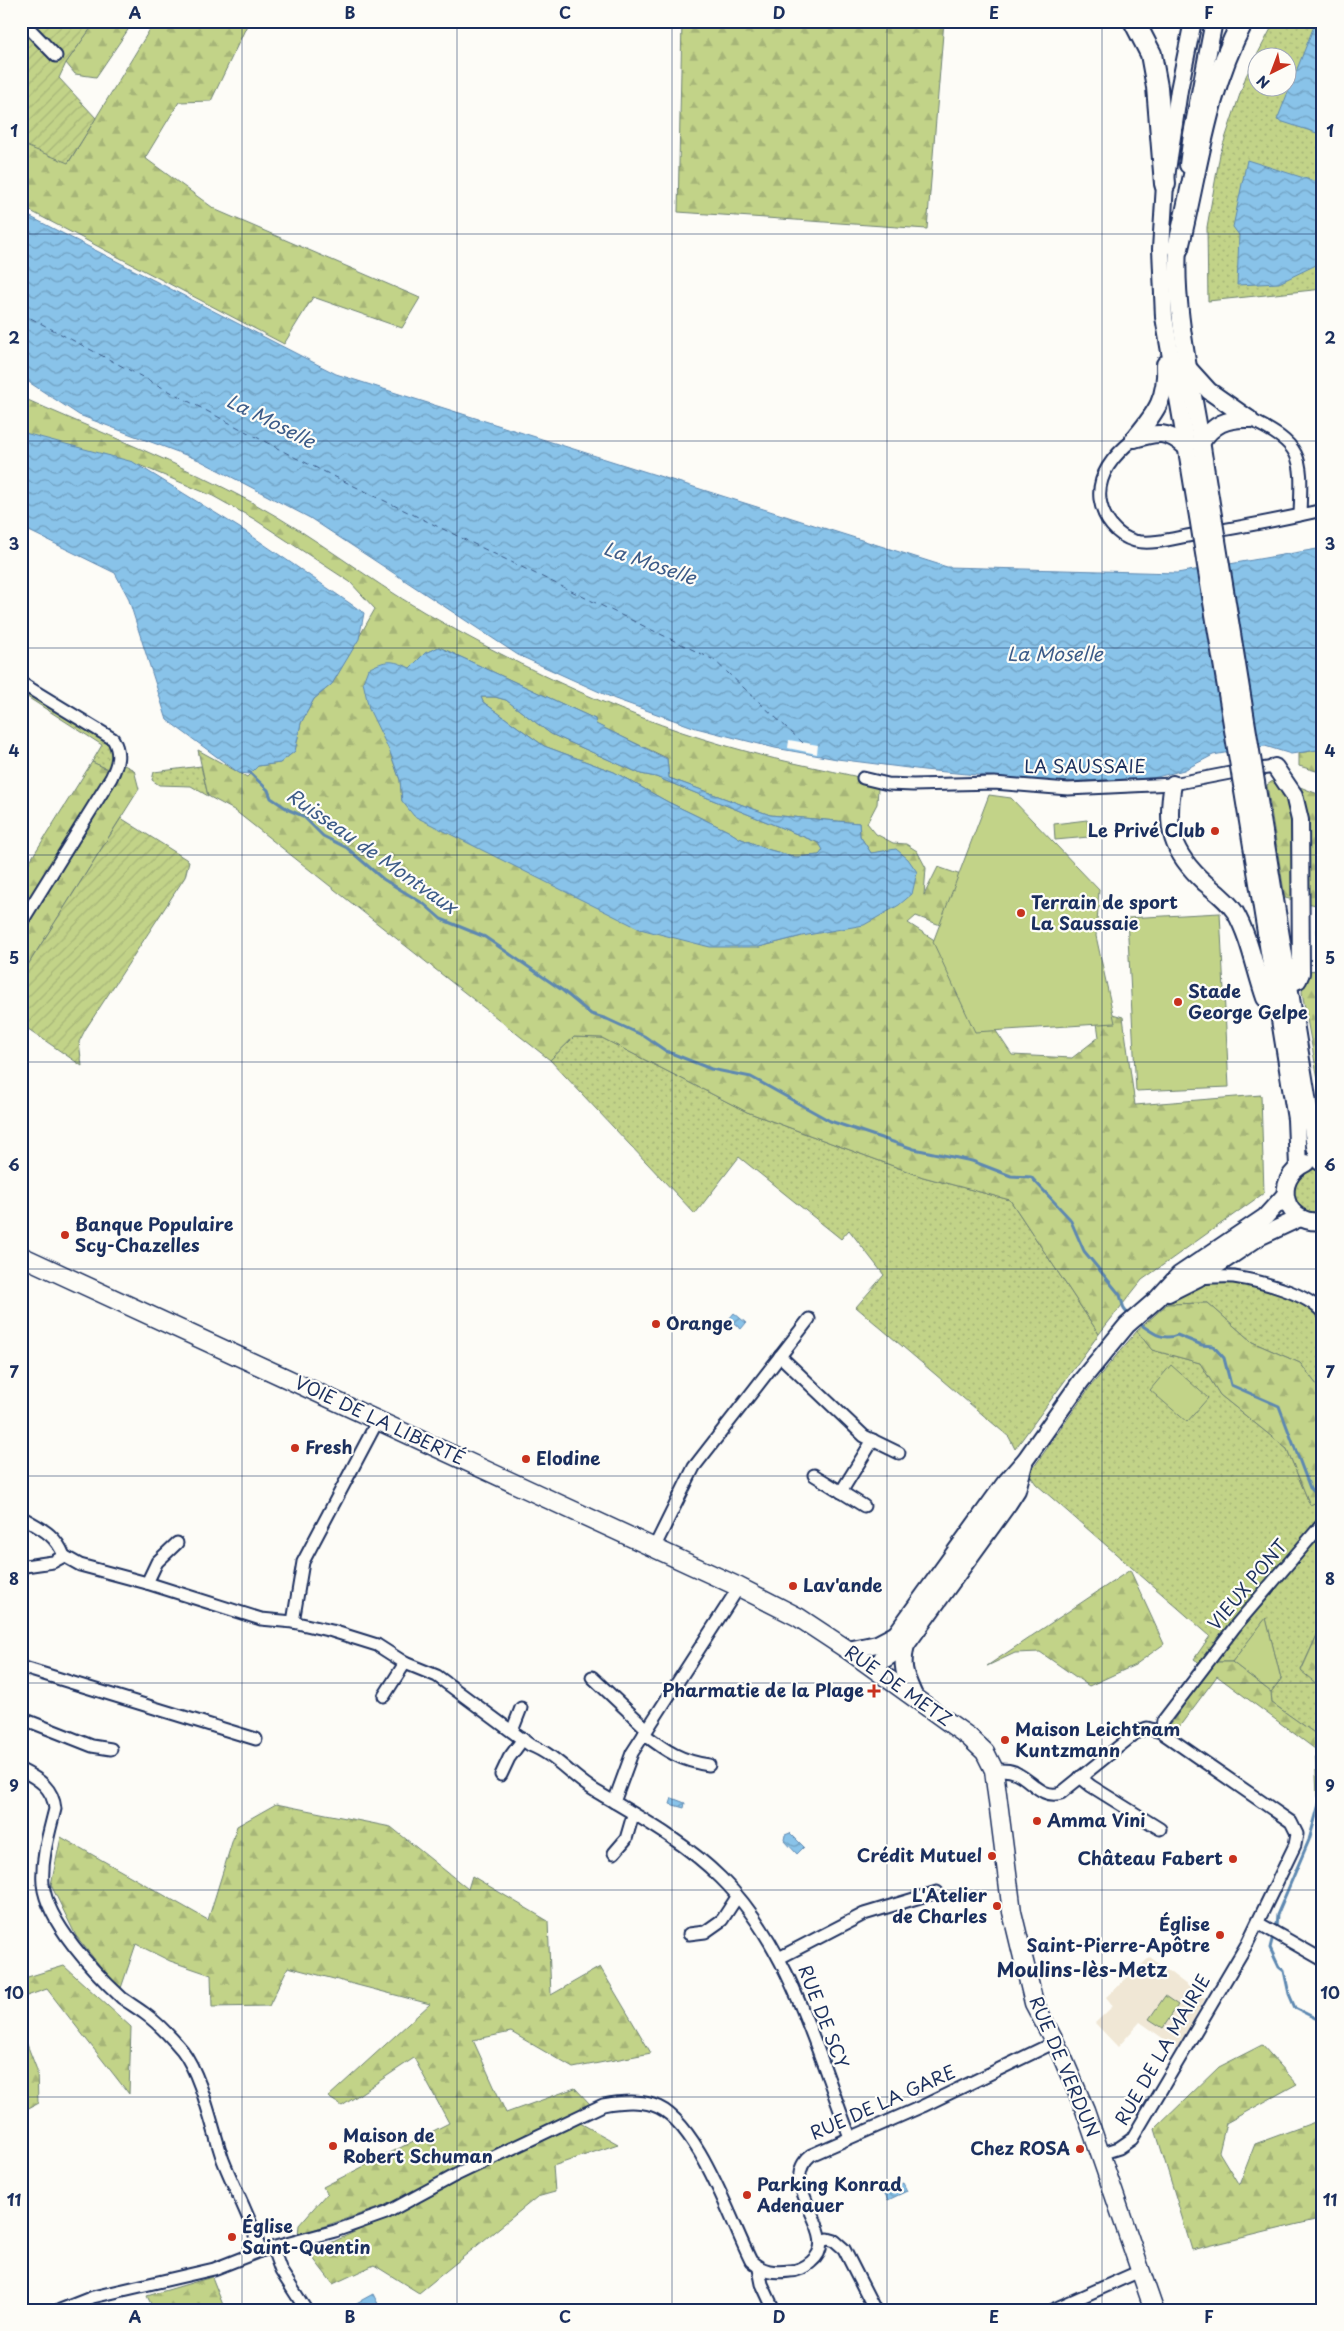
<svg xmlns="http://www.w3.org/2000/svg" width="1344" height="2331" viewBox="0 0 1344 2331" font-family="'Playpen Sans',sans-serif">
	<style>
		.built { fill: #f0e7d5 }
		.grass { fill: url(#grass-dots); stroke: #6e8173; fill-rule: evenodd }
		.forest { fill: url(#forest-firs); stroke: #6e8173; fill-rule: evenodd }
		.park { fill: #c2d388; stroke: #6e8173 }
		.garden { fill: url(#garden-furrows); stroke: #6e8173 }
		.water { fill: url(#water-waves); stroke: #5d88b1; fill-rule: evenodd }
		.pier { fill: #fdfcf7 }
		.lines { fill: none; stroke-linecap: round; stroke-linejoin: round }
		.stream { stroke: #5d88b1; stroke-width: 3 }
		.ferry { stroke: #3c5b88; stroke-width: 1; stroke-dasharray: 6 5; stroke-linecap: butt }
		.minor-casing { stroke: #1b2f5e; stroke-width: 15 }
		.secondary-casing { stroke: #1b2f5e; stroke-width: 20 }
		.primary-casing { stroke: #1b2f5e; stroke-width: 21 }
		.motorway-casing { stroke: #1b2f5e; stroke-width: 24 }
		.minor { stroke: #fdfcf7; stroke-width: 11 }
		.secondary { stroke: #fdfcf7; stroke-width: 16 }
		.primary { stroke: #fdfcf7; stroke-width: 18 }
		.motorway { stroke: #fdfcf7; stroke-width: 20 }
		.secondary-bridge-casing { stroke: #1b2f5e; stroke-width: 20; stroke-linecap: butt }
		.secondary-bridge { stroke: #fdfcf7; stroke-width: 16 }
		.grid { fill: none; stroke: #1b2f5e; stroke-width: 1; stroke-opacity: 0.55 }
		.poi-dot { fill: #c8321e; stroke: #fdfcf7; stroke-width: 2 }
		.labels { text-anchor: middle; stroke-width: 4.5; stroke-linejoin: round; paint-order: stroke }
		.street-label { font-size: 18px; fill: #1b2f5e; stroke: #fdfcf7 }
		.poi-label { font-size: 18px; font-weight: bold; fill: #1b2f5e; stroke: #fdfcf7; text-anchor: start }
		.water-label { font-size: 19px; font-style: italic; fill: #3c5b88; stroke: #fdfcf7 }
		.quarter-label { font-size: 20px; font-weight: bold; fill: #1b2f5e; stroke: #fdfcf7 }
		.neatline { fill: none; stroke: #1b2f5e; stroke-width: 2 }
		.grid-label { font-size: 16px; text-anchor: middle; font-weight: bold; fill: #1b2f5e }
	</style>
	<defs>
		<pattern id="grass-dots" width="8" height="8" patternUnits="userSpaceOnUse" patternTransform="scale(1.25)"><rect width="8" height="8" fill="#c2d388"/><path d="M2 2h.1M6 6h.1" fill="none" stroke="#a6b578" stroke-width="1.8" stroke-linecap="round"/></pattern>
		<pattern id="forest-firs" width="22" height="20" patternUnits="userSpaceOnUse" patternTransform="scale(1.25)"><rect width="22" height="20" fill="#c2d388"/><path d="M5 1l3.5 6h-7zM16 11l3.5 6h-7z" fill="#a6b578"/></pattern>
		<pattern id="garden-furrows" width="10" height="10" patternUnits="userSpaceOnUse" patternTransform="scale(1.25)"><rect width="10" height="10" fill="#c2d388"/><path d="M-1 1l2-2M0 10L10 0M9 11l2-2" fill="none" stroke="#a6b578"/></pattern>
		<pattern id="water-waves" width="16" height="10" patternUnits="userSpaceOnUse" patternTransform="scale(1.25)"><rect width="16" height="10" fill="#89c3e9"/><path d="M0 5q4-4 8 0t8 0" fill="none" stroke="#6f9fc0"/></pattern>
	</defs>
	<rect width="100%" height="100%" fill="#fdfcf7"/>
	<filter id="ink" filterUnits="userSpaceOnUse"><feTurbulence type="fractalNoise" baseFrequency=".02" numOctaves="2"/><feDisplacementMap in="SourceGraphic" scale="10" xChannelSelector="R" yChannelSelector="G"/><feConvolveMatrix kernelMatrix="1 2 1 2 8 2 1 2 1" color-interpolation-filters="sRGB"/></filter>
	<g filter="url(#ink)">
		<path class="built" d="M1150 1957 1205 1999 1178 2049 1140 2022 1118 2047 1095 2023 1113 2006 1106 1997Z"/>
		<g class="grass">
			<path d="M1275 21H1323V289L1208 301 1207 227 1220 154 1246 76ZM1256 58H1286V88H1256Z"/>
			<path d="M21 683 113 739 114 772 92 762 102 745 21 693Z"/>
			<path d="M201 766 208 796 191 786 159 785 152 780 154 772Z"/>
			<path d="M574 1037 602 1038 747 1112 923 1177 1010 1200 1099 1334 1015 1449 1009 1437 856 1307 884 1275 849 1230 841 1239 739 1157 695 1214 550 1060Z"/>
			<path d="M1316 1169 1323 1170V1208L1320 1213C1286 1216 1283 1172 1316 1169Z"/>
			<path d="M1218 1281C1243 1283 1307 1294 1320 1317 1325 1327 1320 1337 1320 1347 1320 1352 1322 1357 1323 1362 1324 1372 1323 1383 1323 1393L1300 1363 1252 1342 1208 1303 1167 1304 1199 1287Z"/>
			<path d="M1137 1331 1152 1350 1200 1363 1220 1395 1287 1449 1310 1505 1317 1501 1319 1478 1323 1474V1622L1301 1670 1323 1689V1735L1320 1737 1272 1703 1271 1692 1281 1679 1266 1619 1232 1662H1215L1209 1670 1194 1659 1210 1636 1036 1484 1029 1474 1090 1387Z"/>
		</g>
		<g class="forest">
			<path d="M96 21H134L96 77 75 74 66 63Z"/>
			<path d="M155 21H249L211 101 179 102 145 158 216 210 420 298 402 328 313 297 284 344 21 206V143L69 162Z"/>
			<path d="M682 21H944L927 229 678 212Z"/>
			<path d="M21 397C99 432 180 463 255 504 314 536 366 578 424 612 525 670 632 721 745 751 784 762 824 769 863 778L878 788 877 804 867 823 876 834 893 843 906 844 917 851 926 868 924 895 938 867 972 879 951 929 916 916 908 923 936 941 1012 1055 1072 1058 1099 1037 1095 1009 1123 1017 1135 1105 1261 1095 1264 1193 1142 1280 1099 1334 1010 1200 923 1177 747 1112 602 1038 574 1037 550 1060 234 810 208 796 198 750 247 777 258 766 280 763 295 751 301 723 314 699 332 684 375 609 350 582 254 519 213 496 139 465 37 454 21 448ZM439 647 595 719V724L667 758 669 778 770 815 859 823 860 836 871 853 896 850 802 936 759 947 402 801 400 780 390 752 410 668 425 653Z"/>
			<path d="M481 697H495L506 700 551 734 641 774 656 777 819 843 824 850 820 855 796 857 770 850 739 838 728 831 668 802 614 772 544 746 483 702Z"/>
			<path d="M1323 749V773L1299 766V753Z"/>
			<path d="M92 762 114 772 118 762 134 770 139 789 21 976V875Z"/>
			<path d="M1277 778 1323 796V1106L1302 992 1305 971 1319 970 1316 905 1285 898 1267 785Z"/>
			<path d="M1208 1303 1252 1342 1300 1363 1323 1393V1474L1319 1478 1317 1502 1310 1505 1287 1449 1220 1395 1200 1363 1152 1350 1137 1331 1167 1304Z"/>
			<path d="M1130 1570 1164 1644 1135 1665 1089 1686 1040 1652 1015 1653 987 1666Z"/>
			<path d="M1323 1622V1689L1301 1671Z"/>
			<path d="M1215 1662H1232L1271 1692 1272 1703 1320 1737 1323 1735V1801L1317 1797 1315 1749 1217 1676 1176 1731 1169 1726Z"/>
			<path d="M276 1804 391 1827 468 1889 472 1876 548 1921 551 1995 600 1967 651 2053 573 2068 511 2032 473 2040 506 2113 575 2088 590 2104 384 2206 298 2235 299 2225 327 2193 323 2187 449 2123 414 2058 342 2106 328 2097 430 2004 288 1967 269 2006 212 2007 211 1975 170 1961 136 1944 120 1991 76 1936 51 1885 61 1837 208 1920 237 1826Z"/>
			<path d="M64 1966 131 2027 129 2094 47 1989 21 1998V1979Z"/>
			<path d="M21 2029 37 2070 38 2103 21 2112Z"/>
			<path d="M1262 2045 1297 2084 1226 2123 1219 2152 1239 2185 1255 2144 1323 2119V2218L1192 2250 1155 2129 1219 2067Z"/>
			<path d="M580 2123 618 2144 553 2166 555 2192 537 2197 419 2293 374 2265 333 2284 309 2253 387 2217 486 2165Z"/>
			<path d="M212 2277 225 2310H154L147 2296Z"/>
		</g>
		<g class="park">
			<path d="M989 795 1011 798 1099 890 1098 904 1100 906 1098 909 1096 936 1115 1023 975 1032 933 942Z"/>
			<path d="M1087 820 1089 837 1055 840 1054 824Z"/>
			<path d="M1220 913 1229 1087 1136 1091 1127 918Z"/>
			<path d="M1171 1365 1208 1398 1187 1422 1150 1390Z"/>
			<path d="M1266 1618 1281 1679 1271 1692 1232 1662Z"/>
			<path d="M1165 1996 1178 2005 1163 2028 1149 2019Z"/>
		</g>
		<g class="garden">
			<path d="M21 21H96L66 63 59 78 96 118 68 163 21 144Z"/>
			<path d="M121 818 189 861 185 877 85 1030 79 1042 82 1066 21 1024V976Z"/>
		</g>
		<g class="water">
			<path d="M1316 21H1323V135L1277 120Z"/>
			<path d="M1247 160 1323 184V207L1316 265 1279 283 1237 285 1239 235 1233 227Z"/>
			<path d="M21 212 336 374 947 567 1177 573 1323 548V749L1291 754 1265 746 1213 755 1184 770 1153 778 1052 782 924 770 837 759 775 748 696 728 615 699 518 655 310 518 199 460 79 415 21 377Z"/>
			<path d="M21 432 133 462 243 530 364 613 359 639 332 684 314 699 301 723 295 751 280 763 258 766 250 774 239 773 167 720 128 597 115 573 21 527Z"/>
			<path d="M439 647 595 719 596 724 667 759 669 778 770 815 859 823 860 836 871 853 896 849 908 859 917 872 912 894 899 905 864 925 802 936 759 947H710L640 929 414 816 402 801 400 780 390 752 369 709 363 682 368 669C386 660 391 659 410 668L425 653ZM481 697H495L506 700 551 734 641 774 656 777 819 843 823 850 819 855 796 857 770 850 739 838 728 831 668 802 614 772 544 746 483 702Z"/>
			<path d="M734 1313 746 1323 741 1329 729 1319Z"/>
			<path d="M672 1798 685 1803 684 1808 670 1804Z"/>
			<path d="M790 1833 804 1847 797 1854 784 1840 785 1835Z"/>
			<path d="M903 2183 907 2191 888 2200 884 2192Z"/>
			<path d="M373 2294 378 2304 368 2310H354L351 2306Z"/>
		</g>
		<path class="pier" d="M789 740 818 745 817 754 788 748Z"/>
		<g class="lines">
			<g class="stream">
				<path d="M249 772 268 790 271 798 289 810 303 816 323 836 347 848 383 879 424 904 441 919 485 937 562 990 591 1014 607 1019 644 1036 666 1051 711 1069 751 1077 830 1121 914 1149 972 1161 1011 1176 1031 1177 1070 1219 1084 1251 1120 1295 1124 1309 1130 1317"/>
				<path d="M1137 1322C1150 1330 1161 1342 1177 1335L1202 1345 1213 1346 1224 1358 1231 1385 1279 1406 1310 1488 1323 1500"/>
				<path d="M1276 1927 1277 1915 1309 1840 1323 1790"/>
				<path d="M1273 1936 1270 1948 1279 1967 1284 1971 1289 1994 1295 2008 1323 2022"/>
			</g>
			<path class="ferry" d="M21 313 296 458 714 660 803 743"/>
			<defs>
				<g id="minor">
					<path d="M22 21 56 56"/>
					<path d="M1249 419C1305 446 1302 457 1300 515"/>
					<path d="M1134 439C1115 454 1097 474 1100 499 1103 519 1116 536 1135 541 1152 545 1175 538 1192 535 1236 528 1279 520 1323 510"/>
					<path d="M21 683 113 739C121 753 118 764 111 778L21 923"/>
					<path d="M863 778 888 784 913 785 994 783 1068 789 1173 784 1230 773 1275 767"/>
					<path d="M1199 1278C1211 1277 1223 1276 1234 1277 1260 1281 1307 1293 1323 1313"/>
					<path d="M780 1356 864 1436 899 1453"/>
					<path d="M814 1475 864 1506"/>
					<path d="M841 1492 873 1440"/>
					<path d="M21 1517C40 1528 56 1534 64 1556"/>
					<path d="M654 1548 694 1467 809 1319"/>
					<path d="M25 1566 53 1562 64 1556 80 1565 147 1583 261 1619 293 1622 332 1631 377 1645 405 1663 437 1676 530 1745C556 1755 573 1778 597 1792 641 1818 685 1842 721 1878 790 1946 816 2050 850 2137"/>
					<path d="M147 1583 157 1562 177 1543"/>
					<path d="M293 1622 303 1562 378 1420"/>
					<path d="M21 1667 256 1739"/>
					<path d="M592 1677 647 1729"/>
					<path d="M384 1696 405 1663"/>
					<path d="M21 1718 92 1746 111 1749"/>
					<path d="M512 1731 521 1708"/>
					<path d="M1161 1732 1163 1721 1237 1624 1323 1523"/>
					<path d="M644 1734C666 1751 681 1761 709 1765"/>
					<path d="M21 1770C39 1779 53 1788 55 1809 49 1833 41 1859 43 1884 47 1923 95 1973 122 1998 129 2003 137 2008 144 2013 158 2023 171 2037 182 2050 202 2076 212 2128 223 2160 235 2191 252 2219 260 2251"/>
					<path d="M994 1770C1003 1770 1011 1769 1018 1774 1033 1782 1043 1799 1061 1793L1137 1732 1147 1728 1161 1732 1291 1822 1297 1834 1295 1845 1247 1944 1132 2139 1119 2148 1100 2154"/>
					<path d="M501 1775 509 1758 523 1739"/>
					<path d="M1080 1777 1091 1786 1160 1829"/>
					<path d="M614 1802 632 1753 739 1587"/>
					<path d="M614 1853 626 1839 633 1815"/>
					<path d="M1258 1923 1323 1960"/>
					<path d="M689 1934 705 1932 722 1920 737 1897"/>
					<path d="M779 1958 864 1914 937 1892"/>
					<path d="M821 2241 828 2239 835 2241 844 2249 875 2310"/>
					<path d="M273 2249 281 2271 306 2310"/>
					<path d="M759 2269 762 2284 774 2310"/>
					<path d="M60 2310 93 2297 214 2269 260 2251 335 2231 386 2213 456 2175 603 2105C619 2102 637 2100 653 2105 697 2118 731 2222 751 2261 763 2272 774 2273 790 2271 797 2271 806 2267 811 2262 846 2234 773 2186 811 2155L923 2106 1045 2047 1053 2040"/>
					<path d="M1052 2310 1140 2271"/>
				</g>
				<g id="secondary">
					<path d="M1188 165 1192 134 1214 21"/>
					<path d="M1179 236C1171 304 1194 391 1204 460"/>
					<path d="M1190 370 1209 391 1249 419"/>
					<path d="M1134 439C1155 413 1167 400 1165 364"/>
					<path d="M1134 439C1157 432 1167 430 1186 447"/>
					<path d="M1201 443C1213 424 1227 418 1249 419"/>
					<path d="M1189 462 1164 317 1161 249 1165 184 1179 90 1193 21"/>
					<path d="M1275 767 1294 795 1300 820 1301 973 1298 980 1289 984"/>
					<path d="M1173 784C1165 828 1171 852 1205 883 1216 892 1227 900 1235 912 1250 938 1255 970 1265 998L1273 1006H1278"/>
					<path d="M1266 844 1315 1146 1320 1162"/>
					<path d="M1252 846 1296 1119 1298 1167"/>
					<path d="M1306 1163C1271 1179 1284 1227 1323 1221"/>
					<path d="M1168 1293 1198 1278 1259 1237 1300 1218"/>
					<path d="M906 1645C900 1668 906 1677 915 1698"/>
					<path d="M848 1650 877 1644 896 1634"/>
					<path d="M885 1659 906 1645 1008 1504 1017 1490 1024 1464"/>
					<path d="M876 1669 896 1634 1005 1483 1026 1459 1081 1381 1127 1325 1157 1299 1179 1275 1265 1217 1285 1195"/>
				</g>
				<path id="primary" d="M21 1256 739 1587 798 1617 848 1650 969 1737 985 1752 994 1770 1012 1912 1034 2003 1061 2054 1085 2110 1154 2310"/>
				<g id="motorway">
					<path d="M1134 21 1151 54 1157 87 1165 184"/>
					<path d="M1178 248C1197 172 1205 92 1243 21"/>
				</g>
			</defs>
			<use href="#minor" class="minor-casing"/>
			<use href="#secondary" class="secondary-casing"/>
			<use href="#primary" class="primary-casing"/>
			<use href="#motorway" class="motorway-casing"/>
			<use href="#minor" class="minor"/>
			<use href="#secondary" class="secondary"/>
			<use href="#primary" class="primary"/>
			<use href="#motorway" class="motorway"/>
			<defs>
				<g id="secondary-bridge">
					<path d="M1204 460 1266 844"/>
					<path d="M1189 462 1252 846"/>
				</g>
			</defs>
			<use href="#secondary-bridge" class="secondary-bridge-casing"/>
			<use href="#secondary-bridge" class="secondary-bridge"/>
		</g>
	</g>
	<path class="grid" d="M242 21V2310M457 21V2310M672 21V2310M887 21V2310M1102 21V2310M21 234H1323M21 441H1323M21 648H1323M21 855H1323M21 1062H1323M21 1269H1323M21 1476H1323M21 1683H1323M21 1890H1323M21 2097H1323"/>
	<g class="poi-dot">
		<circle cx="1215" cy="831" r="5"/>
		<circle cx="1021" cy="913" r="5"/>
		<circle cx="1178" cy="1002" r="5"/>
		<circle cx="65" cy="1235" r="5"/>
		<circle cx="656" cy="1324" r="5"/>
		<circle cx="295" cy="1448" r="5"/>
		<circle cx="526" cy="1459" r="5"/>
		<circle cx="793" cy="1586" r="5"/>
		<path d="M871.5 1683.5h5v5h5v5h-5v5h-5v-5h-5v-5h5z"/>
		<circle cx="1005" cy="1740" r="5"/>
		<circle cx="1037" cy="1821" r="5"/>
		<circle cx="992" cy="1856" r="5"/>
		<circle cx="1233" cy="1859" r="5"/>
		<circle cx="997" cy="1906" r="5"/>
		<circle cx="1220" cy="1935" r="5"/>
		<circle cx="333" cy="2146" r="5"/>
		<circle cx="1080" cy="2149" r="5"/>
		<circle cx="747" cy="2195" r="5"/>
		<circle cx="232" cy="2237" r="5"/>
	</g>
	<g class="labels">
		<g class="street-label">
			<text x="1085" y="773">LA SAUSSAIE</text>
			<text transform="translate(380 1421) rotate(25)" y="6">VOIE DE LA LIBERTÉ</text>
			<text transform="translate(1248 1585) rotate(-50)" y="6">VIEUX PONT</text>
			<text transform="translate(898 1686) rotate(35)" y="6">RUE DE METZ</text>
			<text transform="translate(823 2017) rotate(69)" y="6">RUE DE SCY</text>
			<text transform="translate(1163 2050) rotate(-60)" y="6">RUE DE LA MAIRIE</text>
			<text transform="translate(1064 2067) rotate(67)" y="6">RUE DE VERDUN</text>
			<text transform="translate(883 2103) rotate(-24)" y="6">RUE DE LA GARE</text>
		</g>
		<g class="poi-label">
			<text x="1205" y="837" text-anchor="end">Le Privé Club</text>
			<text x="1031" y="909">Terrain de sport<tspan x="1031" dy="21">La Saussaie</tspan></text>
			<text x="1188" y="998">Stade<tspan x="1188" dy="21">George Gelpe</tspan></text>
			<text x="75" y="1231">Banque Populaire<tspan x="75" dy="21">Scy-Chazelles</tspan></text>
			<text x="666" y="1330">Orange</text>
			<text x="305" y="1454">Fresh</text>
			<text x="536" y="1465">Elodine</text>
			<text x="803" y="1592">Lav'ande</text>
			<text x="864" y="1697" text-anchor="end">Pharmatie de la Plage</text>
			<text x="1015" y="1736">Maison Leichtnam<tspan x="1015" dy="21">Kuntzmann</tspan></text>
			<text x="1047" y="1827">Amma Vini</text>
			<text x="982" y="1862" text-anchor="end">Crédit Mutuel</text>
			<text x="1223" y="1865" text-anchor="end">Château Fabert</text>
			<text x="987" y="1902" text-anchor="end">L'Atelier<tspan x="987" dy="21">de Charles</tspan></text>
			<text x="1210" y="1931" text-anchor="end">Église<tspan x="1210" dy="21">Saint-Pierre-Apôtre</tspan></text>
			<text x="343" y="2142">Maison de<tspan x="343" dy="21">Robert Schuman</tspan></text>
			<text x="1070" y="2155" text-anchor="end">Chez ROSA</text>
			<text x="757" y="2191">Parking Konrad<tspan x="757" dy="21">Adenauer</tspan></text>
			<text x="242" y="2233">Église<tspan x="242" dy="21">Saint-Quentin</tspan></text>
		</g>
		<g class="water-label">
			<text transform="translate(271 421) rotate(27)" y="7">La Moselle</text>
			<text transform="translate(650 563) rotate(19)" y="7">La Moselle</text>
			<text x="1055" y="661">La Moselle</text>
			<text transform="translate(372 851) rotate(35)" y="7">Ruisseau de Montvaux</text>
		</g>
		<g class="quarter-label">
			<text x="1082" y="1977">Moulins-lès-Metz</text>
		</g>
	</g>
	<rect width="1344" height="2331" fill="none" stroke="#fdfcf7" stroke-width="55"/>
	<g transform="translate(1272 72) rotate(222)"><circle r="24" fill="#fdfcf7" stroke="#a3aaba"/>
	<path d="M0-4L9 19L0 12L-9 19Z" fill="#c8321e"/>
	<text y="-8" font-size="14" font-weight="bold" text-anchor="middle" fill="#1b2f5e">N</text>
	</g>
	<rect x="28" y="28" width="1288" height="2276" class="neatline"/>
	<g class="grid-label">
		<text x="135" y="19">A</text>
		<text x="350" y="19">B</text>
		<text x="565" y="19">C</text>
		<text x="779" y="19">D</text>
		<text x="994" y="19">E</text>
		<text x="1209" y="19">F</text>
		<text x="14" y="137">1</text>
		<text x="1330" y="137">1</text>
		<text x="14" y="344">2</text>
		<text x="1330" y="344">2</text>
		<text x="14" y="550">3</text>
		<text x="1330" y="550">3</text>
		<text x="14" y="757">4</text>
		<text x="1330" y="757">4</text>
		<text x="14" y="964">5</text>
		<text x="1330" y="964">5</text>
		<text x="14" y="1171">6</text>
		<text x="1330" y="1171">6</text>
		<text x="14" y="1378">7</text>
		<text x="1330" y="1378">7</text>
		<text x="14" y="1585">8</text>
		<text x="1330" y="1585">8</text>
		<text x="14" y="1792">9</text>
		<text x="1330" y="1792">9</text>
		<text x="14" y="1999">10</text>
		<text x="1330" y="1999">10</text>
		<text x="14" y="2206">11</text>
		<text x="1330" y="2206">11</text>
		<text x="135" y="2323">A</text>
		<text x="350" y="2323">B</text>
		<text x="565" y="2323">C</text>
		<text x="779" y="2323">D</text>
		<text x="994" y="2323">E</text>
		<text x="1209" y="2323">F</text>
	</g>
</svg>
